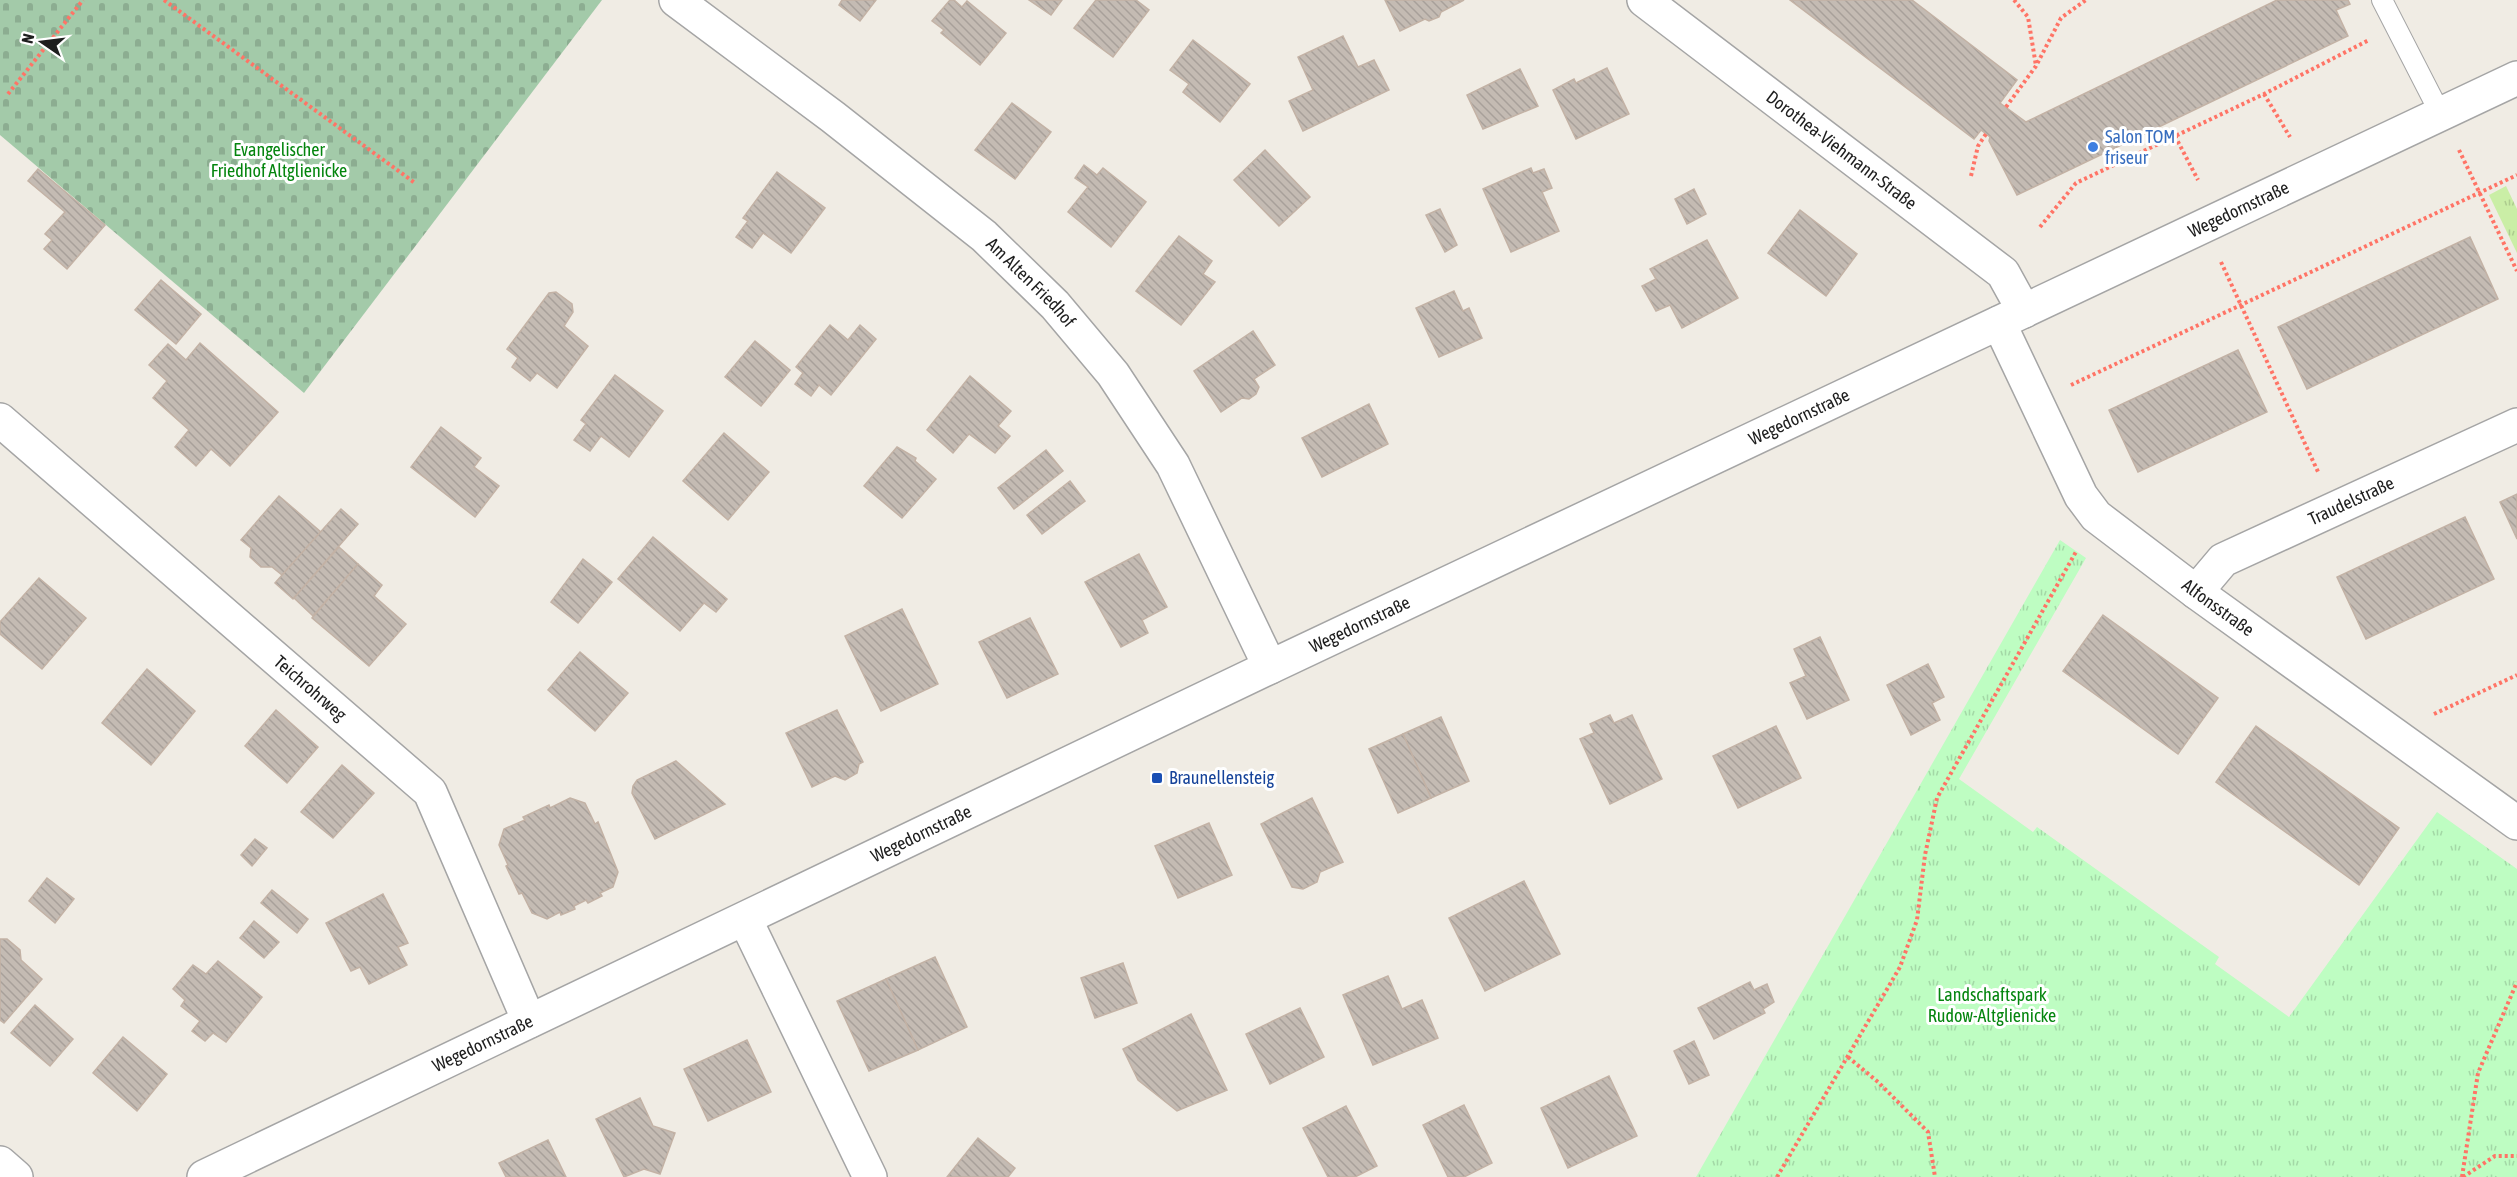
<svg xmlns="http://www.w3.org/2000/svg" width="2517" height="1177" viewBox="0 0 2517 1177" font-family="'Asap Condensed',sans-serif">
	<style>
		.grass { fill: url(#grass-tufts) }
		.cemetery { fill: url(#cemetery-stones) }
		.park { fill: url(#park-tufts) }
		.building { fill: url(#building-back-hatch); stroke: #c3b2a5; stroke-width: 1.5 }
		.lines { fill: none; stroke-linecap: round; stroke-linejoin: round }
		.service-casing { stroke: #a5a5a5; stroke-width: 22 }
		.minor-casing { stroke: #a5a5a5; stroke-width: 36 }
		.tertiary-casing { stroke: #a5a5a5; stroke-width: 36 }
		.path { stroke: #ff7466; stroke-width: 4; stroke-dasharray: 3 3; stroke-linecap: butt }
		.service { stroke: #fff; stroke-width: 20 }
		.minor { stroke: #fff; stroke-width: 33 }
		.tertiary { stroke: #fff; stroke-width: 33 }
		.shop-dot { fill: #3f7fe0; stroke: #fff; stroke-width: 2 }
		.transit-dot { fill: #1a4fb4; stroke: #fff; stroke-width: 2 }
		.labels { text-anchor: middle; stroke-width: 6; stroke-linejoin: round; paint-order: stroke }
		.shop-label { font-size: 18px; fill: #366cbe; stroke: #fff; text-anchor: start }
		.park-label { font-size: 18px; fill: #04850e; stroke: #fff }
		.street-label { font-size: 18px; fill: #1e1e1e; stroke: #fff }
		.transit-label { font-size: 18px; fill: #164399; stroke: #fff; text-anchor: start }
	</style>
	<defs>
		<pattern id="grass-tufts" width="24" height="20" patternUnits="userSpaceOnUse" patternTransform="scale(1.5)"><rect width="24" height="20" fill="#caeea6"/><path d="M3 7l-1-3M5 7V3M7 7l1-3M15 17l-1-3M17 17v-4M19 17l1-3" fill="none" stroke="#adcc8e"/></pattern>
		<pattern id="cemetery-stones" width="16" height="16" patternUnits="userSpaceOnUse" patternTransform="scale(1.5)"><rect width="16" height="16" fill="#a3caa9"/><path d="M2 7V4a2 2 0 0 1 4 0v3zM10 15v-3a2 2 0 0 1 4 0v3z" fill="#8cad91"/></pattern>
		<pattern id="park-tufts" width="24" height="20" patternUnits="userSpaceOnUse" patternTransform="scale(1.5)"><rect width="24" height="20" fill="#befdc2"/><path d="M3 7l-1-3M5 7V3M7 7l1-3M15 17l-1-3M17 17v-4M19 17l1-3" fill="none" stroke="#a3d8a6"/></pattern>
		<pattern id="building-back-hatch" width="6" height="6" patternUnits="userSpaceOnUse" patternTransform="scale(1.5)"><rect width="6" height="6" fill="#c4bbb3"/><path d="M-1 5l2 2M0 0l6 6M5-1l2 2" fill="none" stroke="#a8a09a"/></pattern>
	</defs>
	<rect width="100%" height="100%" fill="#f0ece4"/>
	<path class="grass" d="M2506 186 2517 209V253L2489 195Z"/>
	<path class="cemetery" d="M0 0H602L304 393 0 135Z"/>
	<path class="park" d="M2060 540 2086 558 1959 779 2033 832 2037 827 2219 957 2215 964 2289 1017 2437 812 2517 869V1177H1696Z"/>
	<g class="building">
		<path d="M842 0H876L860 21 839 5Z"/>
		<path d="M950 0H954L962 7 967 1 1006 33 980 65 941 33 944 30 932 21Z"/>
		<path d="M1029 0H1062L1051 15Z"/>
		<path d="M1096 0H1136L1149 10 1113 57 1074 28Z"/>
		<path d="M1385 0H1464L1441 12 1439 17 1429 21 1425 19 1400 31Z"/>
		<path d="M1790 0H1912L2017 80 2000 103 2026 122 2277 0H2348L2350 4 2336 10 2348 36 2017 195 1989 141 1990 137 1981 130 1974 139Z"/>
		<path d="M1343 36 1358 67 1374 60 1389 90 1303 131 1289 101 1313 90 1298 57Z"/>
		<path d="M1193 40 1250 84 1220 122 1183 92 1189 84 1170 70Z"/>
		<path d="M1607 68 1629 114 1576 139 1553 90 1574 79 1576 83Z"/>
		<path d="M1520 69 1538 106 1483 129 1467 95Z"/>
		<path d="M1012 103 1051 132 1015 179 975 150Z"/>
		<path d="M1265 150 1310 197 1279 226 1234 180Z"/>
		<path d="M1084 165 1097 175 1103 168 1146 202 1111 247 1068 212 1088 187 1075 178Z"/>
		<path d="M1531 168 1533 173 1544 169 1552 188 1542 192 1559 231 1511 252 1483 189Z"/>
		<path d="M38 169 105 225 67 269 44 249 52 240 45 234 65 212 28 181Z"/>
		<path d="M777 172 825 208 791 253 763 233 752 248 736 237 748 221 743 218Z"/>
		<path d="M1694 189 1706 214 1687 224 1675 199Z"/>
		<path d="M1440 209 1457 245 1445 252 1426 215Z"/>
		<path d="M1800 210 1857 254 1826 296 1768 253Z"/>
		<path d="M1179 236 1212 261 1203 274 1215 282 1181 325 1136 291Z"/>
		<path d="M2470 237 2498 299 2307 389 2278 327Z"/>
		<path d="M1707 240 1738 298 1682 328 1670 305 1656 311 1642 286 1656 279 1650 269Z"/>
		<path d="M161 280 201 314 176 344 135 310Z"/>
		<path d="M1454 291 1463 311 1469 308 1482 338 1439 357 1416 308Z"/>
		<path d="M556 292 572 304 573 312 564 326 588 346 557 388 537 373 530 381 512 367 518 358 507 349 549 293Z"/>
		<path d="M830 325 848 340 860 325 876 339 831 395 819 385 811 396 795 384 803 373 796 367Z"/>
		<path d="M1253 331 1275 365 1254 379 1259 387 1256 394 1249 399 1242 398 1221 412 1194 371Z"/>
		<path d="M755 341 790 370 761 406 725 377Z"/>
		<path d="M200 343 278 412 230 466 211 449 196 466 175 447 189 430 153 398 167 381 149 365 168 344 186 360Z"/>
		<path d="M2238 350 2267 412 2138 472 2109 410Z"/>
		<path d="M615 375 663 411 629 457 601 436 590 451 574 440 586 424 581 420Z"/>
		<path d="M970 376 1011 411 998 426 1010 436 995 453 969 434 953 453 927 430Z"/>
		<path d="M1369 404 1388 444 1322 477 1302 438Z"/>
		<path d="M441 427 481 458 474 467 499 486 475 517 411 467Z"/>
		<path d="M724 433 769 472 728 520 683 481Z"/>
		<path d="M897 447 916 458 915 461 936 479 902 518 864 486Z"/>
		<path d="M1046 450 1063 471 1014 509 998 488Z"/>
		<path d="M1070 481 1085 501 1042 534 1027 515Z"/>
		<path d="M2517 494V539L2500 502Z"/>
		<path d="M279 496 321 532 282 575 272 567H261L250 557 251 548 241 540Z"/>
		<path d="M341 509 358 524 293 599 275 583Z"/>
		<path d="M2465 517 2494 579 2366 639 2337 577Z"/>
		<path d="M653 537 727 599 716 612 704 603 680 631 618 579Z"/>
		<path d="M339 547 358 564 313 616 294 598Z"/>
		<path d="M1139 554 1167 607 1142 620 1148 633 1121 647 1085 582Z"/>
		<path d="M583 559 612 582 578 623 551 602Z"/>
		<path d="M358 564 382 585 374 596 406 624 369 666 312 618Z"/>
		<path d="M39 578 86 618 42 669 0 634V622Z"/>
		<path d="M902 609 938 684 881 711 845 636Z"/>
		<path d="M2103 615 2218 698 2178 754 2063 671Z"/>
		<path d="M1030 618 1058 674 1007 698 979 642Z"/>
		<path d="M1820 637 1849 700 1807 719 1790 683 1806 676 1794 649Z"/>
		<path d="M580 652 628 693 595 731 548 690Z"/>
		<path d="M1928 664 1944 697 1932 703 1940 720 1911 735 1887 685Z"/>
		<path d="M147 669 195 711 151 765 102 723Z"/>
		<path d="M276 710 318 747 287 783 245 746Z"/>
		<path d="M837 710 863 762 859 764 857 773 845 780 835 776 812 787 786 733Z"/>
		<path d="M1610 715 1614 723 1632 715 1662 779 1610 804 1580 739 1594 733 1590 724Z"/>
		<path d="M1441 717 1469 781 1431 798 1403 734Z"/>
		<path d="M1776 726 1801 778 1738 808 1713 756Z"/>
		<path d="M2256 726 2399 828 2359 885 2216 782Z"/>
		<path d="M1403 734 1431 798 1398 813 1369 749Z"/>
		<path d="M676 761 725 804 655 839 632 793 633 786 637 780Z"/>
		<path d="M342 765 374 793 333 838 301 812Z"/>
		<path d="M570 798 585 803 595 824 598 822 618 872 613 887 600 893 602 896 588 903 586 900 574 906 575 909 561 915 560 912 547 919 532 913 522 893 519 894 506 866 508 865 499 845 504 829 525 820 523 817 549 805 550 808Z"/>
		<path d="M1312 798 1343 862 1320 872 1317 882 1303 889 1292 887 1261 824Z"/>
		<path d="M1209 823 1232 875 1178 898 1155 846Z"/>
		<path d="M255 839 267 848 252 866 241 855Z"/>
		<path d="M47 878 74 899 55 923 29 901Z"/>
		<path d="M1524 881 1560 954 1485 991 1449 918Z"/>
		<path d="M272 890 308 919 297 933 261 903Z"/>
		<path d="M383 894 408 943 398 947 407 965 369 984 360 967 351 971 326 923Z"/>
		<path d="M254 921 279 942 264 958 240 938Z"/>
		<path d="M0 939H7L20 950 21 960 42 979 4 1023 0 1020Z"/>
		<path d="M935 957 967 1027 918 1050 886 979Z"/>
		<path d="M218 961 262 997 226 1042 213 1033 205 1041 192 1031 200 1021 181 1006 185 1000 173 989 193 965 206 974Z"/>
		<path d="M1123 963 1137 1003 1095 1018 1081 978Z"/>
		<path d="M1388 976 1402 1009 1422 1000 1438 1038 1373 1065 1343 995Z"/>
		<path d="M886 979 918 1050 869 1071 837 1001Z"/>
		<path d="M1750 982 1754 990 1767 984 1774 1002 1763 1009 1765 1013 1714 1039 1698 1008Z"/>
		<path d="M35 1005 73 1039 50 1066 11 1033Z"/>
		<path d="M1300 1008 1324 1057 1270 1084 1246 1034Z"/>
		<path d="M1191 1014 1227 1090 1177 1111 1138 1080 1123 1049Z"/>
		<path d="M123 1037 167 1074 137 1111 93 1073Z"/>
		<path d="M747 1040 771 1092 708 1121 684 1069Z"/>
		<path d="M1694 1041 1709 1075 1689 1084 1674 1051Z"/>
		<path d="M1609 1076 1637 1136 1568 1168 1541 1108Z"/>
		<path d="M640 1098 653 1126 675 1133 660 1174 644 1169 624 1177 596 1119Z"/>
		<path d="M1464 1105 1492 1163 1464 1177H1448L1423 1125Z"/>
		<path d="M1346 1106 1377 1166 1355 1177H1328L1303 1128Z"/>
		<path d="M978 1138 1015 1168 1008 1177H947Z"/>
		<path d="M548 1140 566 1177H506L499 1163Z"/>
	</g>
	<g class="lines">
		<defs>
			<path id="service" d="M2382 0 2441 115"/>
			<g id="minor">
				<path id="s1" d="M676 0 833 117 984 236 1055 305 1113 374 1173 465 1270 667"/>
				<path id="s2" d="M1644 0 2003 273 2024 311"/>
				<path id="s3" d="M1999 323 2081 496 2096 516 2196 592 2517 823"/>
				<path id="s4" d="M0 420 430 792 529 1021"/>
				<path id="s5" d="M2196 592 2223 560 2517 425"/>
				<path d="M745 919 870 1177"/>
				<path d="M0 1163 16 1177"/>
			</g>
			<g id="tertiary">
				<path id="s6" d="M204 1177 1270 667 2517 78"/>
			</g>
		</defs>
		<use href="#service" class="service-casing"/>
		<use href="#minor" class="minor-casing"/>
		<use href="#tertiary" class="tertiary-casing"/>
		<g class="path">
			<path d="M164 0 415 183"/>
			<path d="M2014 0 2028 17 2036 66"/>
			<path d="M8 94 83 0"/>
			<path d="M2264 94 2290 137"/>
			<path d="M2006 107 2036 66 2061 18 2086 0"/>
			<path d="M2175 136 2198 180"/>
			<path d="M2459 150 2517 271"/>
			<path d="M1971 176 1978 146 1986 134"/>
			<path d="M2040 227 2076 183 2264 94 2369 40"/>
			<path d="M2221 262 2319 474"/>
			<path d="M2071 385 2517 175"/>
			<path d="M2434 714 2517 675"/>
			<path d="M1848 1057 1878 1082 1928 1132 1935 1177"/>
			<path d="M1777 1177 1900 967 1917 920 1925 855 1937 798 2077 550"/>
			<path d="M2462 1177 2478 1073 2517 982"/>
			<path d="M2463 1177 2495 1156H2517"/>
		</g>
		<use href="#service" class="service"/>
		<use href="#minor" class="minor"/>
		<use href="#tertiary" class="tertiary"/>
	</g>
	<circle class="shop-dot" cx="2093" cy="147" r="6"/>
	<rect class="transit-dot" x="1151" y="772" width="12" height="12" rx="3"/>
	<g class="labels">
		<g class="shop-label">
			<text x="2105" y="143">Salon TOM<tspan x="2105" dy="21">friseur</tspan></text>
		</g>
		<g class="park-label">
			<text x="279" y="156">Evangelischer<tspan x="279" dy="21">Friedhof Altglienicke</tspan></text>
			<text x="1992" y="1001">Landschaftspark<tspan x="1992" dy="21">Rudow-Altglienicke</tspan></text>
		</g>
		<g class="street-label">
			<text dy="6" stroke="none"><textPath href="#s2" startOffset="248">Dorothea-Viehmann-Straße</textPath></text>
			<text dy="6" stroke="none"><textPath href="#s6" startOffset="2253">Wegedornstraße</textPath></text>
			<text dy="6" stroke="none"><textPath href="#s1" startOffset="454">Am Alten Friedhof</textPath></text>
			<text dy="6" stroke="none"><textPath href="#s6" startOffset="1767">Wegedornstraße</textPath></text>
			<text dy="6" stroke="none"><textPath href="#s5" startOffset="183">Traudelstraße</textPath></text>
			<text dy="6" stroke="none"><textPath href="#s3" startOffset="369">Alfonsstraße</textPath></text>
			<text dy="6" stroke="none"><textPath href="#s6" startOffset="1281">Wegedornstraße</textPath></text>
			<text dy="6" stroke="none"><textPath href="#s4" startOffset="410">Teichrohrweg</textPath></text>
			<text dy="6" stroke="none"><textPath href="#s6" startOffset="795">Wegedornstraße</textPath></text>
			<text dy="6" stroke="none"><textPath href="#s6" startOffset="309">Wegedornstraße</textPath></text>
		</g>
		<g class="transit-label">
			<text x="1169" y="784">Braunellensteig</text>
		</g>
	</g>
	<g transform="translate(42 42) rotate(284)" stroke="#ffffff" stroke-width="4.5" paint-order="stroke">
	<path d="M0-4.5L10 22L0 15L-10 22Z" fill="#1e1e1e"/>
	<text y="-9" font-size="16" font-weight="bold" text-anchor="middle" fill="#1e1e1e">N</text>
	</g>
</svg>
